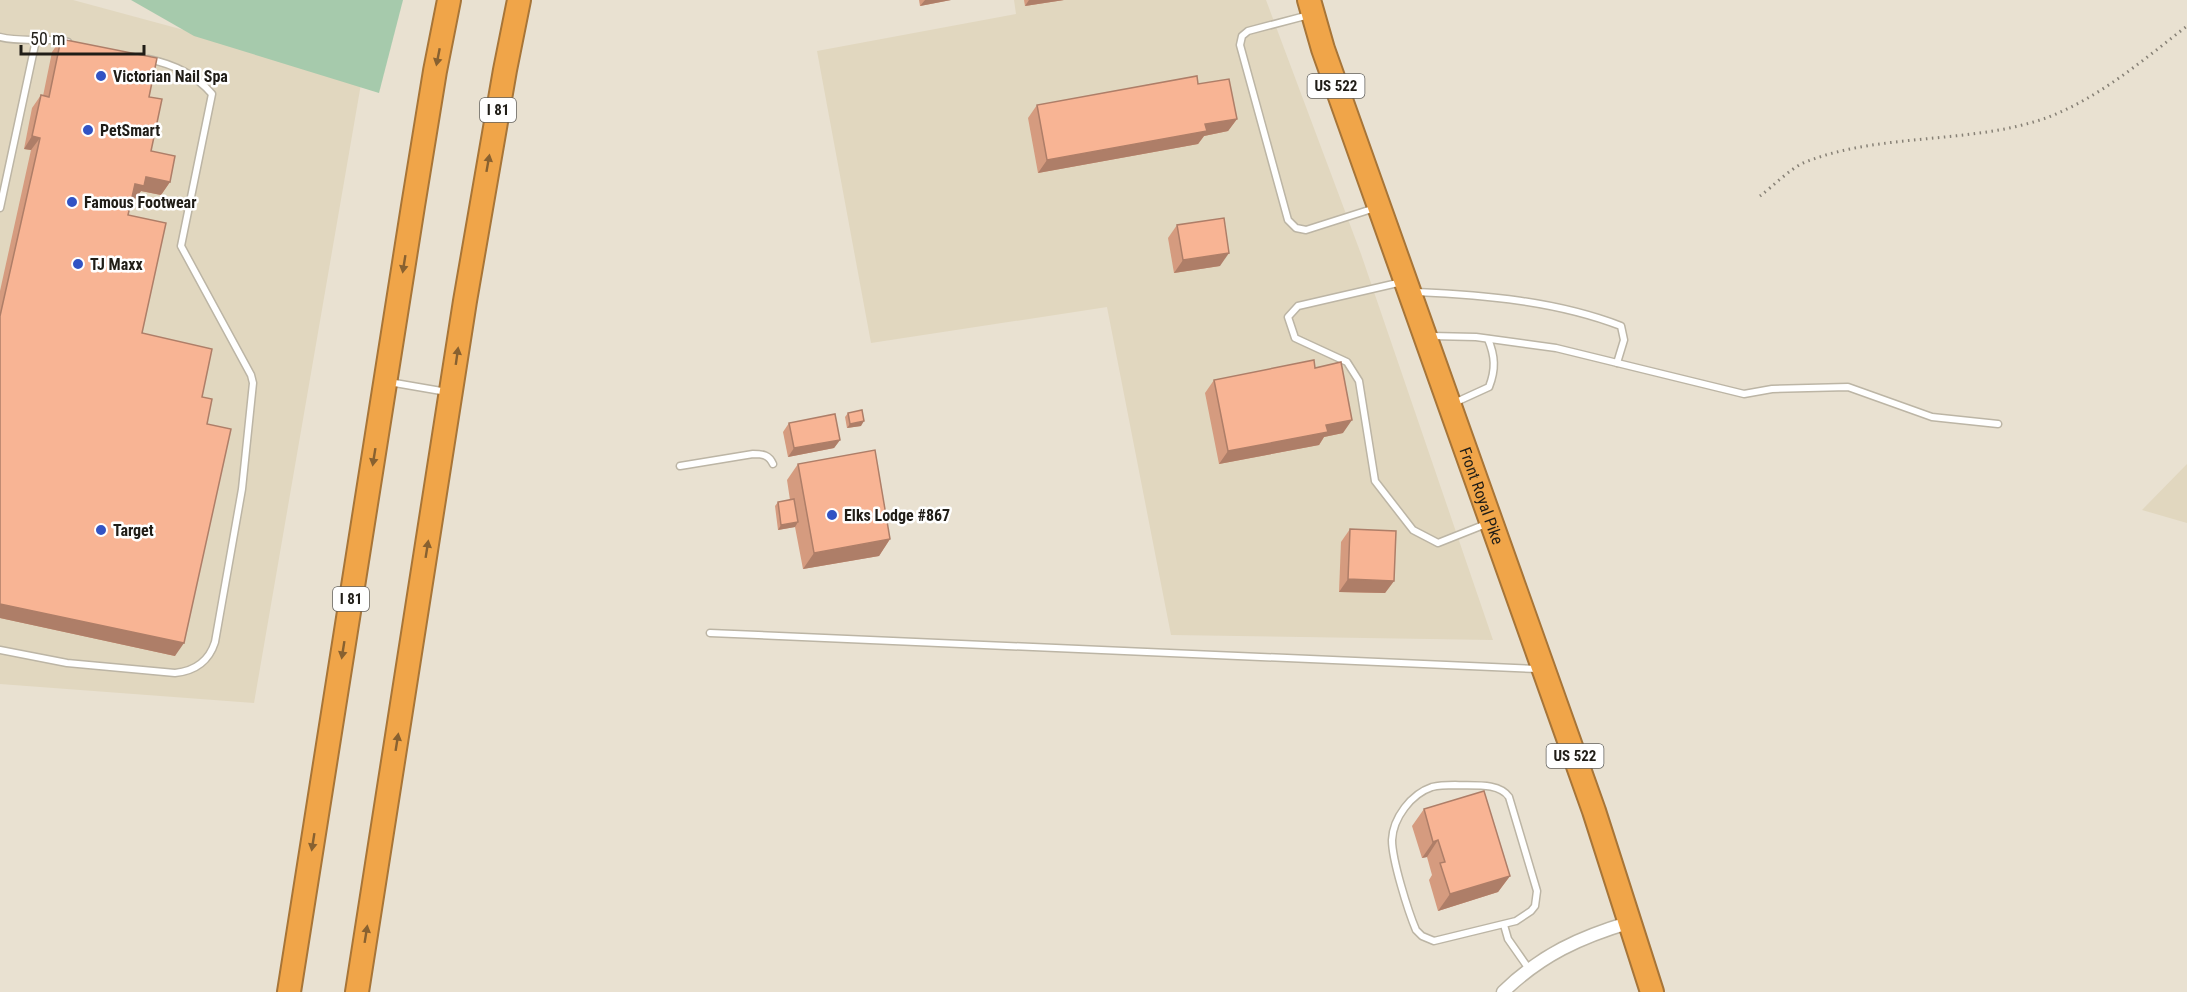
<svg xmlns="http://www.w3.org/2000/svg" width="2187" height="992" viewBox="0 0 2187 992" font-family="'Roboto Condensed',sans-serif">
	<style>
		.built { fill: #e1d7bf }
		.green { fill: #a6caac }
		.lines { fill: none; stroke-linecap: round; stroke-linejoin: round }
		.lane-casing { stroke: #bcb5a5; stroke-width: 9 }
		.street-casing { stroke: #bcb5a5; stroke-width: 15 }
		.highway-casing { stroke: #a77538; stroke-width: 26 }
		.path { stroke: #878176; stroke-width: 3; stroke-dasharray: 1.5 4.5; stroke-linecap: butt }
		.lane { stroke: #fff; stroke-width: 6 }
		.street { stroke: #fff; stroke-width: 12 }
		.highway { stroke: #f0a549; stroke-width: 22 }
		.wall { fill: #d59b7f }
		.shaded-wall { fill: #ae7e68 }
		.building { fill: #f8b494; stroke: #ae7e68; stroke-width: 1.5 }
		.oneway { fill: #886130 }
		.poi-dot { fill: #3153c4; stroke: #fff; stroke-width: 2 }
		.labels { text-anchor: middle; stroke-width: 5; stroke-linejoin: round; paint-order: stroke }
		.shield { fill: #fff; stroke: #63615d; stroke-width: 1.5 }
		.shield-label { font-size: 15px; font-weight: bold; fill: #201d17 }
		.poi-label { font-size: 16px; font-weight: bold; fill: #201d17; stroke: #fff; text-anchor: start }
		.street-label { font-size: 16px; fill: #201d17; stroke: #fff }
	</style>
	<rect width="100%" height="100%" fill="#e9e1d1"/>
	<g class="built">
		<path d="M0 0H73L362 78 254 703 0 684Z"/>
		<path d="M1014 0H1266L1361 254 1493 640 1171 635 1107 307 871 343 817 51 1016 14Z"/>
		<path d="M2187 464V523L2142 510Z"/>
	</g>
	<path class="green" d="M131 0H403L379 93 194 36Z"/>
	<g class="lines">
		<defs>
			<g id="lane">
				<path d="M1309 15 1248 31 1242 36 1240 45 1288 220 1296 228 1306 230 1375 208"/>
				<path d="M0 37C23 43 45 37 68 42"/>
				<path d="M0 208 36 40"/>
				<path d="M1402 282 1298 306 1288 317 1295 338 1347 362 1359 381 1375 481 1413 530 1438 543 1486 524"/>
				<path d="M1416 292C1484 295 1556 301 1621 326L1624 340 1617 363"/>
				<path d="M1431 336 1476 337 1556 348 1744 394 1772 389 1848 387 1932 417 1998 424"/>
				<path d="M389 382 447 392"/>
				<path d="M1454 403 1489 387C1496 369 1495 356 1488 339"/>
				<path d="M680 466 753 454C763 454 769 455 773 464"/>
				<path d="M710 633 1538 669"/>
				<path d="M0 650 67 663 175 673C195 671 209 661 215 642L242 489 253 383 251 375 181 246 212 94C195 74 173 64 148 59"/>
				<path d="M1455 785C1472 786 1499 782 1509 797L1537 891 1535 906 1531 911 1516 921 1434 941 1422 936 1416 930C1408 911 1392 860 1392 840 1393 818 1411 794 1432 787 1440 785 1447 785 1455 785Z"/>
				<path d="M1504 925 1508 939 1529 969"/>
			</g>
			<path id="street" d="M1503 992C1541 955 1580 937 1631 922"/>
			<g id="highway">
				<path id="s1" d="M1309 0 1323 49 1594 811 1652 992"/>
				<path d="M289 992 413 206 435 71 449 0"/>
				<path d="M357 992 465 301 505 70 519 0"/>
			</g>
		</defs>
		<use href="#lane" class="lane-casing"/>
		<use href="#street" class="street-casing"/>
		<use href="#highway" class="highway-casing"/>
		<path class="path" d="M1760 196C1772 187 1790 169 1803 163 1879 132 1969 145 2046 118 2099 98 2142 61 2187 26"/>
		<use href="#lane" class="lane"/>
		<use href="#street" class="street"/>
		<use href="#highway" class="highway"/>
	</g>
	<g class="wall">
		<path d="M919 0H951L920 6Z"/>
		<path d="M1024 0H1064L1025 6Z"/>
		<path d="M61 39 149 97 151 151 170 182 161 195 141 191 135 199 132 198 128 215 142 333 202 397 207 424 175 656 0 618V291L31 150 24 149 32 108 41 95 43 96 52 52Z"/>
		<path d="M1037 105 1237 119 1228 131 1204 136 1198 144 1038 173 1028 118Z"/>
		<path d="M1177 225 1220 266 1174 273 1168 238Z"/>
		<path d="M1315 368 1343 433 1324 437 1319 445 1219 464 1205 393 1214 380Z"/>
		<path d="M848 413 861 426 847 428 845 417Z"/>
		<path d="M789 423 840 440 834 448 788 457 783 432Z"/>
		<path d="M798 464 890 539 879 556 803 569 795 527 778 530 775 506 778 502 790 500 787 480Z"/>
		<path d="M1350 529 1394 581 1385 593 1339 592 1341 542Z"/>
		<path d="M1424 809 1510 876 1498 892 1438 911 1429 880 1432 875 1427 857 1422 858 1412 826Z"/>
	</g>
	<g class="shaded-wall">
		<path d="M925 0H951L920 6Z"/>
		<path d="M1029 0H1064L1025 6Z"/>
		<path d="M1237 119 1228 131 1204 136 1198 144 1038 173 1047 160 1205 124Z"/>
		<path d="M32 136 40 138 31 150 24 149Z"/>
		<path d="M146 177 170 182 161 195 141 191 135 199 126 197 135 184Z"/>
		<path d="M1229 253 1220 266 1174 273 1183 260Z"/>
		<path d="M1352 420 1343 433 1324 437 1319 445 1219 464 1228 451 1326 425Z"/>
		<path d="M864 421 861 426 847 428 850 424Z"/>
		<path d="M840 440 834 448 788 457 794 448Z"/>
		<path d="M798 522 795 527 778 530 781 525Z"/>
		<path d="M890 539 879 556 803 569 814 553Z"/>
		<path d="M1348 579 1394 581 1385 593 1339 592Z"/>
		<path d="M0 604 184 643 175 656 0 618Z"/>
		<path d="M1438 840 1427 857 1422 858 1433 842Z"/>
		<path d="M1510 876 1498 892 1438 911 1450 894Z"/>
	</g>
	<g class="building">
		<path d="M61 39 157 58 149 97 162 99 151 151 175 156 170 182 146 177 144 186 135 184 128 215 166 223 142 333 212 349 202 397 212 399 207 424 231 429 184 643 0 604V316L40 138 32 136 41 95 49 97Z"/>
		<path d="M1197 76 1198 84 1229 79 1237 119 1205 124 1207 131 1047 160 1037 105Z"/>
		<path d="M1224 218 1229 253 1183 260 1177 225Z"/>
		<path d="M1314 360 1315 368 1341 362 1352 420 1326 425 1328 432 1228 451 1214 380Z"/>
		<path d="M862 410 864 421 850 424 848 413Z"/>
		<path d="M835 414 840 440 794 448 789 423Z"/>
		<path d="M875 450 890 539 814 553 798 464Z"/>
		<path d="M794 499 798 522 781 525 778 502Z"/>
		<path d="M1350 529 1396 531 1394 581 1348 579Z"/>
		<path d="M1484 791 1510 876 1450 894 1440 863 1445 862 1438 840 1433 842 1424 809Z"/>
	</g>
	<defs><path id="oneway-solid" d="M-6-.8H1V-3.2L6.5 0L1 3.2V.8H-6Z" transform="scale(1.5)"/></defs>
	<g class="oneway">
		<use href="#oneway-solid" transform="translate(438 57) rotate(101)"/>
		<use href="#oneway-solid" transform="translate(488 163) rotate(-80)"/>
		<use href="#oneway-solid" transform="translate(404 264) rotate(99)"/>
		<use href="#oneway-solid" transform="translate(457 356) rotate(-82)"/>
		<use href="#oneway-solid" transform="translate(374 457) rotate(99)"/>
		<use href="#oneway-solid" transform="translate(427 549) rotate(-81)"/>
		<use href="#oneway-solid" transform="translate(343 650) rotate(99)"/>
		<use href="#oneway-solid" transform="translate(397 742) rotate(-81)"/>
		<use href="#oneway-solid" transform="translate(313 842) rotate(99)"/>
		<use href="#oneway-solid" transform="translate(366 934) rotate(-81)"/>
	</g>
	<g class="poi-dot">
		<circle cx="101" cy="76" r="6"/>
		<circle cx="88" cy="130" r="6"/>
		<circle cx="72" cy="202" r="6"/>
		<circle cx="78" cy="264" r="6"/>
		<circle cx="832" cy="515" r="6"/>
		<circle cx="101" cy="530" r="6"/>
	</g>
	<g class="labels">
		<g class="shield">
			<rect x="1307.5" y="74" width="57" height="24" rx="4.5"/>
			<rect x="480" y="98" width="36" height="24" rx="4.5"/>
			<rect x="333" y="587" width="36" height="24" rx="4.5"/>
			<rect x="1546.5" y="744" width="57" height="24" rx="4.5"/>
		</g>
		<g class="shield-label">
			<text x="1336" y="91">US 522</text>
			<text x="498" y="115">I 81</text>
			<text x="351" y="604">I 81</text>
			<text x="1575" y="761">US 522</text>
		</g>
		<g class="poi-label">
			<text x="113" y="82">Victorian Nail Spa</text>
			<text x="100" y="136">PetSmart</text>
			<text x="84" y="208">Famous Footwear</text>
			<text x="90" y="270">TJ Maxx</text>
			<text x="844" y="521">Elks Lodge #867</text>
			<text x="113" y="536">Target</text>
		</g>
		<g class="street-label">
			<text dy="6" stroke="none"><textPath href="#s1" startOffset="525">Front Royal Pike</textPath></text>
		</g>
	</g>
	<path d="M21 45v9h123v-9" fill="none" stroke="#201d17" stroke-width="3"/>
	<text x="30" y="45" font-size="18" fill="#201d17" stroke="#ffffff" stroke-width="4.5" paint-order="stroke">50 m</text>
</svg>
